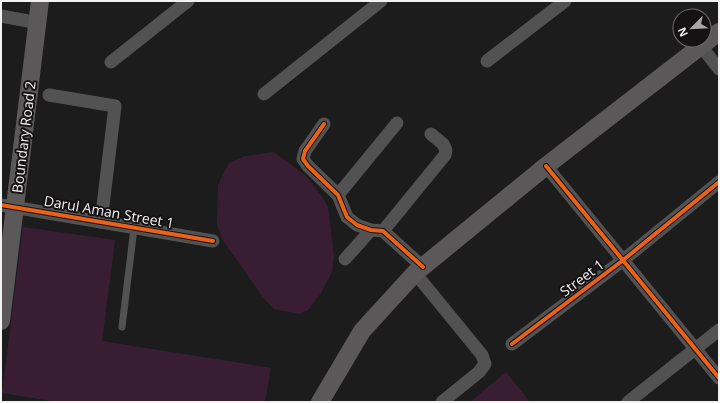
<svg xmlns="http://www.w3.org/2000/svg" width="720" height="403" viewBox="0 0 720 403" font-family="'Open Sans',sans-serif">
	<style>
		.green { fill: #391e33 }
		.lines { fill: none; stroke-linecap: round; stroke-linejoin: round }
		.service { stroke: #535253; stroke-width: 7 }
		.minor { stroke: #535253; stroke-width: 13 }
		.secondary { stroke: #5b585a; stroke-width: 18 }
		.cycleway-casing { stroke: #151214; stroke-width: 6 }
		.cycleway { stroke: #ea6118; stroke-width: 4 }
		.labels { text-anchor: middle; stroke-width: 4; stroke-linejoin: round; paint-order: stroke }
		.street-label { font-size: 14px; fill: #f3f2f3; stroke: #151214 }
	</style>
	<rect width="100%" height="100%" fill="#1d1c1d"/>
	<g class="green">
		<path d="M274 152 307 177 323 198 328 207 334 256 332 272 321 293 308 310 299 314 290 312 274 309 266 301 224 242 217 225 218 185 229 163 245 156Z"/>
		<path d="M23 227 115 240 102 341 271 368 265 402H57L2 393Z"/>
		<path d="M506 372 530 402H470Z"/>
	</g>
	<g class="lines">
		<path class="service" d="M122 327 134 228"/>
		<g class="minor">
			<path d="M1 16 39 23"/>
			<path d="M701 46 719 69"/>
			<path d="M487 61 565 1"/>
			<path d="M111 62 188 1"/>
			<path d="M264 94 381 1"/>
			<path d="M49 95 115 106 101 222"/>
			<path d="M324 124 305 151 303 159 308 166 338 195 347 217 357 225 371 230 383 231 423 267"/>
			<path d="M546 166 719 378"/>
			<path d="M338 195 397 123"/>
			<path d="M1 205 213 241"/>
			<path d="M383 231 445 155 446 150 443 144 431 134"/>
			<path d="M345 259 371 230"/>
			<path d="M415 273 482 355 485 364 479 372 442 402"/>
			<path d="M512 344 622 261 719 182"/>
			<path d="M628 402 719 330"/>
		</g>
		<g class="secondary">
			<path d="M1 321 40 1"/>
			<path d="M320 402 362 331 415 273 546 166 719 32"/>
		</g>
		<defs>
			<g id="cycleway">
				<path d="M324 124 305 151 303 159 308 166 338 195 347 217 357 225 371 230 383 231 423 267"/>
				<path d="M546 166 719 378"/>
				<path d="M1 205 213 241"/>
				<path d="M512 344 622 261 719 182"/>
			</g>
		</defs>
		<use href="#cycleway" class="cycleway-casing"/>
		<use href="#cycleway" class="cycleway"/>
	</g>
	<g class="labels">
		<g class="street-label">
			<text transform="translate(24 137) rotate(-83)" y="5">Boundary Road 2</text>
			<text transform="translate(109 212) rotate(10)" y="5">Darul Aman Street 1</text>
			<text transform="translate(582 278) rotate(-37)" y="5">Street 1</text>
		</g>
	</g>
	<rect width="720" height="403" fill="none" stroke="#f3f2f3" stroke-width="4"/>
	<g transform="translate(692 28) rotate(246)"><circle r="19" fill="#151214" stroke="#6e6c6d"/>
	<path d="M0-3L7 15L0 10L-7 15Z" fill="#a8a7a8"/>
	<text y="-6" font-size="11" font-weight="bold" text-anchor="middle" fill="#f3f2f3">N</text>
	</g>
</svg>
